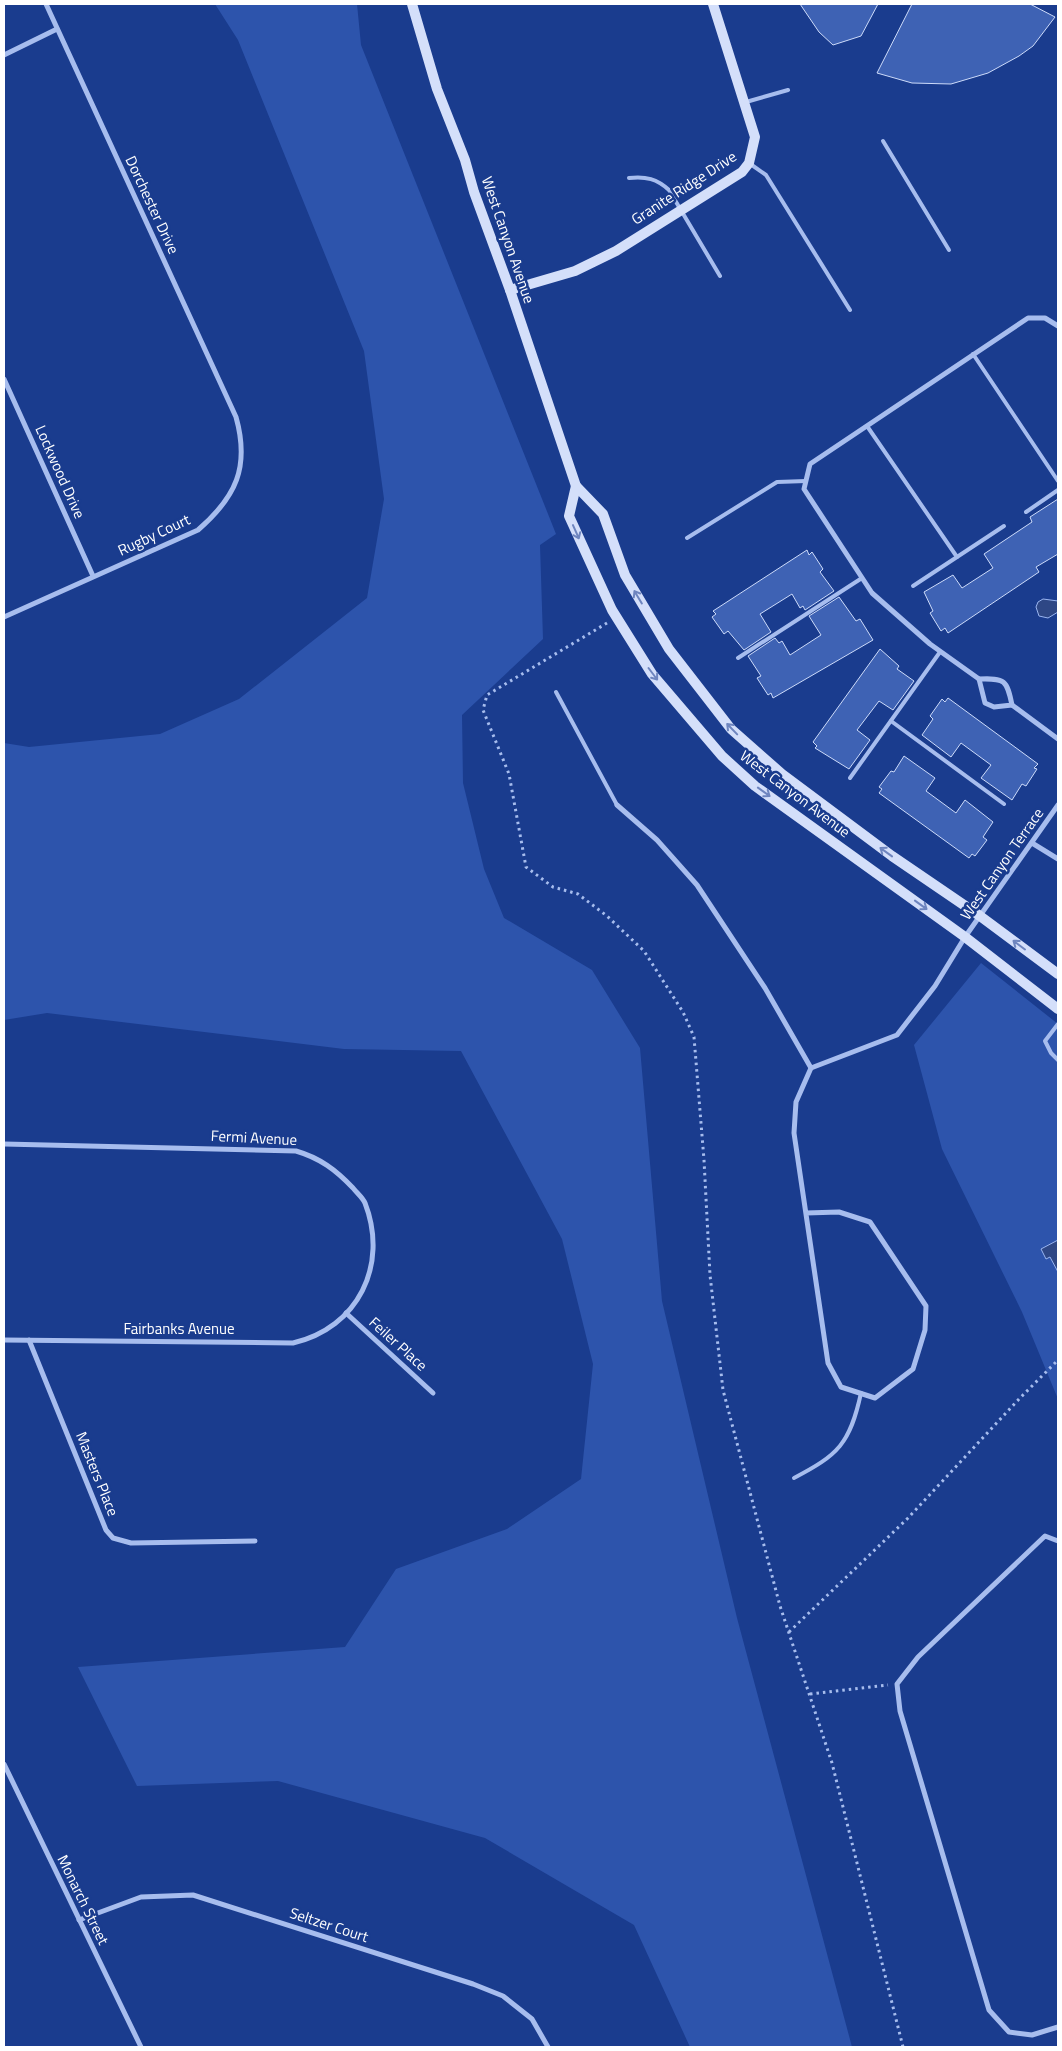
<svg xmlns="http://www.w3.org/2000/svg" width="1062" height="2051" viewBox="0 0 1062 2051" font-family="'Titillium Web',sans-serif">
	<style>
		.green { fill: #2d54ac }
		.water { fill: #2e4785; stroke: #9ab5f0 }
		.building { fill: #3e62b4; stroke: #cddbfa }
		.lines { fill: none; stroke-linecap: round; stroke-linejoin: round }
		.path { stroke: #a7bdee; stroke-width: 3; stroke-dasharray: 2.5 4; stroke-linecap: butt }
		.lane { stroke: #a7bdee; stroke-width: 4 }
		.street { stroke: #a7bdee; stroke-width: 5 }
		.secondary { stroke: #d4dffa; stroke-width: 10 }
		.oneway { stroke: #6e85bf }
		.labels { text-anchor: middle; stroke-width: 5; stroke-linejoin: round; paint-order: stroke }
		.street-label { font-size: 15px; fill: #fff; stroke: #1a3c8e }
	</style>
	<rect width="100%" height="100%" fill="#1a3c8e"/>
	<g class="green">
		<path d="M215 4H357L361 45 556 534 540 545 543 639 462 715 463 783 484 869 504 918 592 970 640 1048 662 1301 737 1618 852 2047H690L634 1925 485 1838 278 1781 137 1786 78 1667 345 1647 396 1569 507 1529 581 1479 593 1364 562 1239 461 1051 344 1049 47 1013 4 1020V743L29 747 160 734 239 699 367 598 384 499 364 351 238 40Z"/>
		<path d="M981 963 1058 1024V1399L1022 1312 942 1149 914 1045Z"/>
	</g>
	<g class="water">
		<path d="M1043 599 1058 601V612L1048 618 1039 616 1036 607 1038 602Z"/>
		<path d="M1058 1240V1272L1050 1257 1046 1259 1041 1249Z"/>
	</g>
	<g class="building">
		<path d="M800 4H878L861 36 833 45 819 32Z"/>
		<path d="M912 4H1030L1055 17 1033 46 1019 56 988 73 951 84 912 83 877 73Z"/>
		<path d="M1058 499V554L1036 567 1039 572 948 633 945 628 941 631 930 613 933 611 924 592 953 575 962 588 993 568 984 554 1032 522 1030 517Z"/>
		<path d="M807 550 809 555 812 552 823 569 820 572 834 591 805 610 803 606 800 608 792 594 760 614 771 632 744 650 728 631 724 634 712 617 716 614 713 611Z"/>
		<path d="M839 597 856 621 860 619 873 640 773 698 771 693 768 695 757 678 761 676 748 656 775 638 779 643 782 641 790 655 821 635 809 616Z"/>
		<path d="M880 649 899 666 897 669 914 681 893 710 879 701 857 730 870 740 849 769 815 748 817 746 813 742Z"/>
		<path d="M948 698 1038 764 1034 768 1037 769 1026 786 1022 784 1012 800 981 778 991 765 961 743 951 757 922 735 933 719 930 716 942 699 945 702Z"/>
		<path d="M904 756 935 778 926 791 956 813 965 800 993 822 983 837 987 840 975 856 972 854 969 858 879 793 882 789 879 787 891 771 894 772Z"/>
	</g>
	<g class="lines">
		<g class="path">
			<path d="M607 623 487 695 483 710 509 774 526 867 553 887 578 894 607 916 644 951 683 1012 694 1037 704 1160 710 1275 723 1390 780 1606 832 1763 903 2047"/>
			<path d="M789 1632 908 1518 1020 1398 1058 1360"/>
			<path d="M810 1694 888 1685"/>
		</g>
		<g class="lane">
			<path d="M746 102 788 90"/>
			<path d="M883 141 949 250"/>
			<path d="M749 163 766 175 850 310"/>
			<path d="M629 178C646 176 657 179 669 190L720 276"/>
			<path d="M973 354 1058 481"/>
			<path d="M867 426 957 557"/>
			<path d="M1026 512 1058 490"/>
			<path d="M687 538 777 482 806 481"/>
			<path d="M913 586 1004 526"/>
			<path d="M738 658 862 578"/>
			<path d="M556 692 617 805"/>
			<path d="M891 721 1004 804"/>
			<path d="M850 778 940 652"/>
			<path d="M1058 1024 1045 1041 1051 1053 1058 1060"/>
			<path d="M794 1478C838 1455 850 1444 861 1393"/>
		</g>
		<g class="street">
			<path d="M4 55 57 29"/>
			<path d="M4 379 93 576"/>
			<path d="M4 617 198 530C236 497 250 467 236 417L46 4"/>
			<path d="M979 679 930 644 872 593 804 489 810 464 1028 318H1045L1058 326"/>
			<path d="M979 679C1005 678 1007 680 1012 705L994 707 985 703Z"/>
			<path d="M1012 705 1058 739"/>
			<path d="M617 805 657 840 697 885 765 988 811 1068"/>
			<path d="M1032 843 1058 859"/>
			<path d="M4 1144 296 1151C320 1158 336 1170 353 1188 357 1193 363 1198 365 1203 389 1265 358 1328 293 1343L4 1340"/>
			<path d="M806 1213 839 1212 870 1222 926 1306 925 1330 913 1369 875 1398 841 1387 828 1363 794 1133 796 1102 811 1068 897 1035 935 986 965 937 1058 805"/>
			<path d="M346 1313 433 1393"/>
			<path d="M29 1340 106 1530 113 1538 131 1543 255 1541"/>
			<path d="M1058 1541 1045 1536 918 1657 897 1684 900 1711 989 2010 1009 2032 1032 2035 1058 2027"/>
			<path d="M4 1764 141 2047"/>
			<path d="M79 1920 141 1897 193 1895 473 1984 503 1996 532 2019 548 2047"/>
		</g>
		<g class="secondary">
			<path d="M412 4 437 89 465 160 474 192 510 290 576 486 603 514 625 575 669 649 731 729 782 774 892 856 980 916 1058 974"/>
			<path d="M510 290 575 271 616 251 742 172 749 163 755 137 713 4"/>
			<path d="M576 486 569 516 612 610 652 674 722 756 755 786 965 937 1058 1009"/>
		</g>
	</g>
	<defs><path id="oneway-shaft" d="M-6 0H5M1.5-3L5.5 0L1.5 3" fill="none" stroke-width="1.6" stroke-linecap="round" stroke-linejoin="round" transform="scale(1.25)"/></defs>
	<g class="oneway">
		<use href="#oneway-shaft" transform="translate(576 532) rotate(66)"/>
		<use href="#oneway-shaft" transform="translate(638 597) rotate(-121)"/>
		<use href="#oneway-shaft" transform="translate(653 674) rotate(53)"/>
		<use href="#oneway-shaft" transform="translate(732 729) rotate(-134)"/>
		<use href="#oneway-shaft" transform="translate(764 792) rotate(36)"/>
		<use href="#oneway-shaft" transform="translate(886 852) rotate(-144)"/>
		<use href="#oneway-shaft" transform="translate(921 905) rotate(36)"/>
		<use href="#oneway-shaft" transform="translate(1019 945) rotate(-143)"/>
	</g>
	<g class="labels">
		<g class="street-label">
			<text transform="translate(684 188) rotate(-33)" y="5">Granite Ridge Drive</text>
			<text transform="translate(152 205) rotate(65)" y="5">Dorchester Drive</text>
			<text transform="translate(508 240) rotate(71)" y="5">West Canyon Avenue</text>
			<text transform="translate(60 472) rotate(66)" y="5">Lockwood Drive</text>
			<text transform="translate(154 535) rotate(-25)" y="5">Rugby Court</text>
			<text transform="translate(795 794) rotate(37)" y="5">West Canyon Avenue</text>
			<text transform="translate(1002 864) rotate(-55)" y="5">West Canyon Terrace</text>
			<text transform="translate(254 1138) rotate(3)" y="5">Fermi Avenue</text>
			<text x="179" y="1334">Fairbanks Avenue</text>
			<text transform="translate(398 1344) rotate(42)" y="5">Feiler Place</text>
			<text transform="translate(97 1474) rotate(68)" y="5">Masters Place</text>
			<text transform="translate(83 1900) rotate(64)" y="5">Monarch Street</text>
			<text transform="translate(329 1925) rotate(18)" y="5">Seltzer Court</text>
		</g>
	</g>
	<rect width="1062" height="2051" fill="none" stroke="#ffffff" stroke-width="10"/>
</svg>
